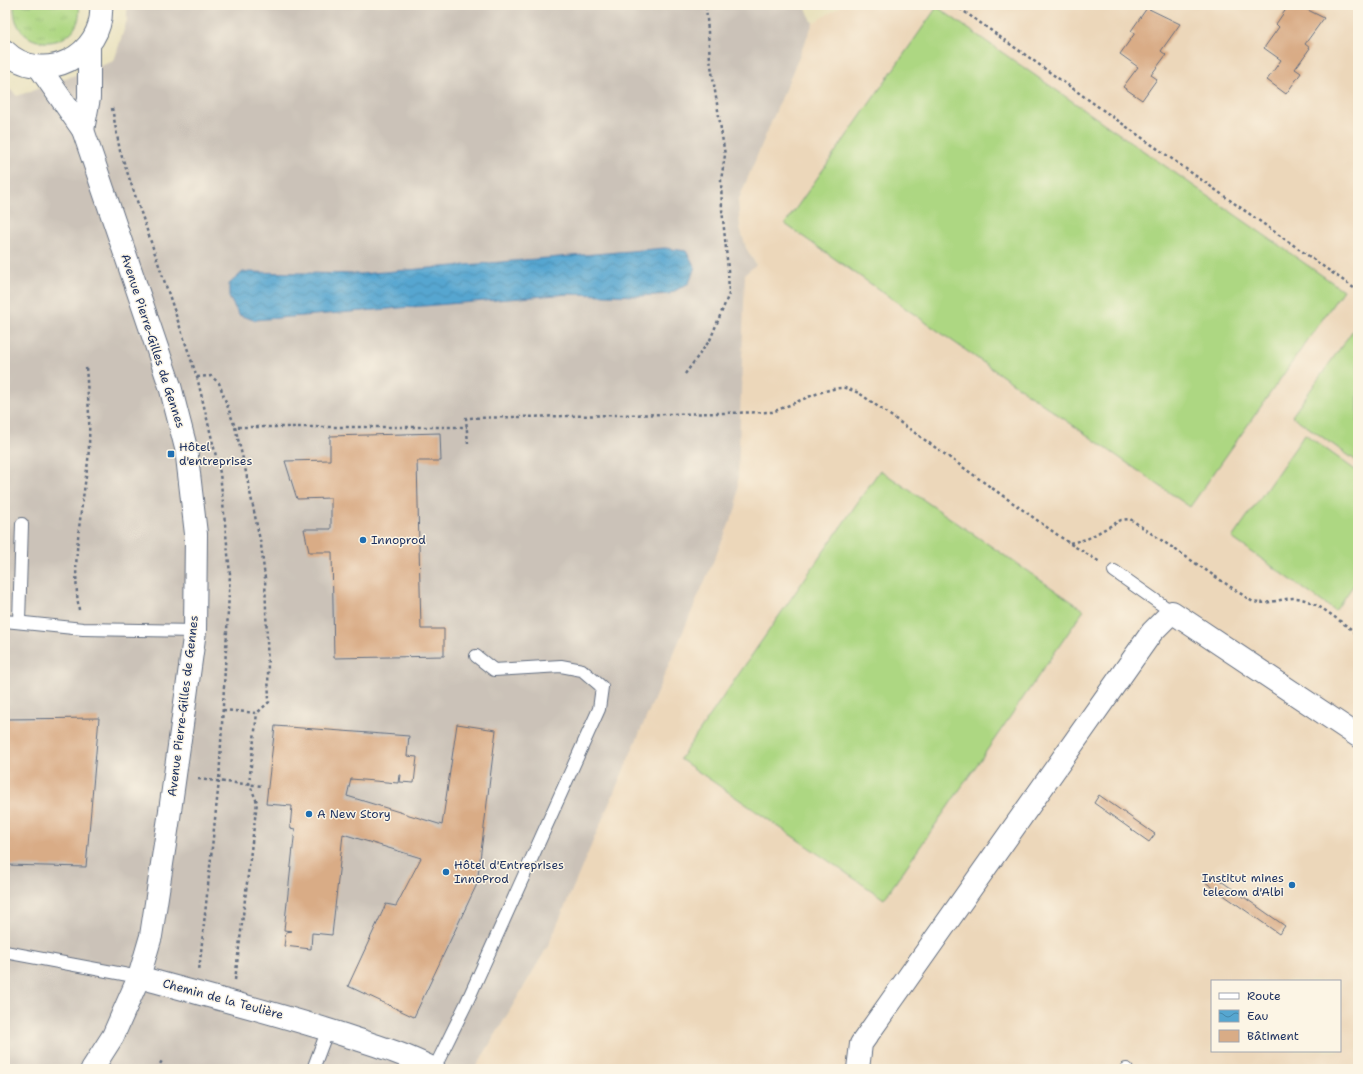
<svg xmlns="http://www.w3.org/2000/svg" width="1363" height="1074" viewBox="0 0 1363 1074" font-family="'Shantell Sans',sans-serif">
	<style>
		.built { fill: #ecd7ba; fill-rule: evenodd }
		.industrial { fill: #cbc2b8 }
		.grass { fill: url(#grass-tufts); stroke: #648370 }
		.pitch { fill: #add782; stroke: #648370 }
		.water { fill: url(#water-waves); stroke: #386a97 }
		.building { fill: #d9ac86 }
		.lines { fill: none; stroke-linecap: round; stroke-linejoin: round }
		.lane-casing { stroke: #636e80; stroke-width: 14 }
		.street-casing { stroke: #636e80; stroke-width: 24 }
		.secondary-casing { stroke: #636e80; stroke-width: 24 }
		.path { stroke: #636e80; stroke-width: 2.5; stroke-dasharray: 3 3; stroke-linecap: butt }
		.lane { stroke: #fff; stroke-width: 12 }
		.street { stroke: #fff; stroke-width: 22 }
		.secondary { stroke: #fff; stroke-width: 22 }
		.poi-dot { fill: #1f6fb2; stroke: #fcf5e5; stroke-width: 1.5 }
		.labels { text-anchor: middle; stroke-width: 3; stroke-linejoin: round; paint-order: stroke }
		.street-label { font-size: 12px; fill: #1b2f5e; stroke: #fcf5e5 }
		.poi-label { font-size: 12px; fill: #1b2f5e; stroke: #fcf5e5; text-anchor: start }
	</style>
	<defs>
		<pattern id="grass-tufts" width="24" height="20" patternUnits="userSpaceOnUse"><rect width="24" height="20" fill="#add782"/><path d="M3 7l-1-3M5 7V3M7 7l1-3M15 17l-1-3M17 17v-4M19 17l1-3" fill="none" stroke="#94b973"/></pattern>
		<pattern id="water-waves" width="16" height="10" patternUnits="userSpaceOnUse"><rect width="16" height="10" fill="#56a6d0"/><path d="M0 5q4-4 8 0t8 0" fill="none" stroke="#4688ac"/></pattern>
	</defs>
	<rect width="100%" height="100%" fill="#fcf5e5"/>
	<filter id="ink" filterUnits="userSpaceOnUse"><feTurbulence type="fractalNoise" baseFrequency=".025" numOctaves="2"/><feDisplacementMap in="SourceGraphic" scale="8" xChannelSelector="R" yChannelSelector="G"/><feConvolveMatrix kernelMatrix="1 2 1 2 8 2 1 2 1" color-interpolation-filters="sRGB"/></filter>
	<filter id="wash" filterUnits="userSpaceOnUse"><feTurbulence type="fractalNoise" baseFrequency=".012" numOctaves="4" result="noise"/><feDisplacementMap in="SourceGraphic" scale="16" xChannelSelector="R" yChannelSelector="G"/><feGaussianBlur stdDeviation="0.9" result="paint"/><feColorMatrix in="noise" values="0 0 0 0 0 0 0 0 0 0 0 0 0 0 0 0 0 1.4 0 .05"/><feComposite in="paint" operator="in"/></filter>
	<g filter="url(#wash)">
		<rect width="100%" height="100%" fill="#e9e2bf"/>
		<path class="built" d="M843 5H1358V1069H479L476 1067 548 946 745 274 756 264 746 248 740 228 738 201 813 23ZM1212 981H1340V1051H1212Z"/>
		<path class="industrial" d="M127 5H639L643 14 686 5H804L813 23 738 201 740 228 746 248 756 265 745 274 737 506 548 946 475 1069H5V85L17 96 114 61 127 20Z"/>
		<path class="grass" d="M14 5H79C86 51 12 58 14 5Z"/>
		<g class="pitch">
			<path d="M937 7 1343 290 1190 507 785 224Z"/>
			<path d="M1358 323V462L1292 416Z"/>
			<path d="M1305 434 1358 472V579L1335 611 1232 538Z"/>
			<path d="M880 470 1084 610 884 899 680 759Z"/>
		</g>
		<path class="water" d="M665 248 686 251 695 267 689 283 669 294 641 296 569 294 254 320 239 315 229 297V284L243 272 361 274Z"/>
		<g id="blocks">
			<g class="building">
				<path d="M1289 5H1298L1324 18 1305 44 1310 48 1295 69 1301 73 1286 94 1267 80 1281 60 1264 48 1279 27 1276 24Z"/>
				<path d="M1147 8 1180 24 1161 51 1166 55 1151 75 1157 79 1142 100 1123 87 1138 67 1120 54 1135 33 1131 31Z"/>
				<path d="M440 433 441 461H417L421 629H444V656L334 658 332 552H309L304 529H331V498L297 499 285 461 330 460V436Z"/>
				<path d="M99 718 86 867 5 865V719Z"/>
				<path d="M457 724 496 730 477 884 414 1017 348 986 386 904 396 906 421 858 343 834 332 935 312 933 311 949 284 946 286 932 292 931 284 930 295 829 290 828 292 806 266 804 275 726 409 736 407 756 417 757 414 783 400 782 401 775H399L398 783 351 779 347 796 442 825Z"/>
				<path d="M1099 795 1155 834 1149 842 1094 803Z"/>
				<path d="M1211 874 1285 926 1279 934 1205 882Z"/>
			</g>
		</g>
	</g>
	<g filter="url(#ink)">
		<use href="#blocks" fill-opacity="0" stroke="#636e80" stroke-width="1"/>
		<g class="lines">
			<defs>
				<g id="lane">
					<path d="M1114 571 1172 612"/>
					<path d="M5 621 83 629 195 631"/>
					<path d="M19 621 22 524"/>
					<path d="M5 952 139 977"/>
					<path d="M313 1069 328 1029"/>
					<path d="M434 1069 466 1004 599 709 602 687 582 670 561 666 494 670 476 656"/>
					<path d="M1126 1069H1127"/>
				</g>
				<g id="street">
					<path d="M39 67 83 130 170 386 186 448 196 534 195 631 169 818 151 936 139 977 113 1036 92 1069"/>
					<path d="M83 130 89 98V46"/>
					<path d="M139 977C207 996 276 1013 344 1035 375 1045 405 1054 434 1069"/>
					<path d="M858 1069 861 1044 1152 632 1172 612 1358 736"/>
				</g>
				<path id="secondary" d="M5 51C42 87 105 56 101 5"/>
			</defs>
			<use href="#lane" class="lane-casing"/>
			<use href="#street" class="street-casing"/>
			<use href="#secondary" class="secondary-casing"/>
			<g class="path">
				<path d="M955 5 1358 291"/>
				<path d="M112 108 120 151 197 377 220 473 230 574 219 781 199 971"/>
				<path d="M685 374 710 340 729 294 728 269 722 209 721 180 725 155 710 59 706 5"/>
				<path d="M197 377 211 376 219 383 235 427"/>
				<path d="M468 444 466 418 772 412C792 405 821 389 841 388 846 387 853 391 859 393L1069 543 1100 562"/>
				<path d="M218 464 244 463 235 427H467"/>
				<path d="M1070 543 1087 539 1121 520 1130 519 1253 602C1268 605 1279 599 1293 598 1313 597 1341 623 1358 634"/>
				<path d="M79 610C71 560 82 511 88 461 91 429 88 397 86 366"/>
				<path d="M223 710 257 713 269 702 265 578 261 545 244 463"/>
				<path d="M198 779 263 786"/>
				<path d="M235 980 257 802 249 783 257 713"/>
				<path d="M157 1069 163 1059"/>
			</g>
			<use href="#lane" class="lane"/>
			<use href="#street" class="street"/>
			<use href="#secondary" class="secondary"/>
		</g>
	</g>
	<g class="poi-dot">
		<rect x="167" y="450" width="8" height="8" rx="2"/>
		<circle cx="363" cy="540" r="4"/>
		<circle cx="309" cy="814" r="4"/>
		<circle cx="446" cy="872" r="4"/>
		<circle cx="1292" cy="885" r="4"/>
	</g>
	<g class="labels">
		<g class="street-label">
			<text transform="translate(153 341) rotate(72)" y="4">Avenue Pierre-Gilles de Gennes</text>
			<text transform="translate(183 706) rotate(-83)" y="4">Avenue Pierre-Gilles de Gennes</text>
			<text transform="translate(223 999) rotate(15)" y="4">Chemin de la Teulière</text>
		</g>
		<g class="poi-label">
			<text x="179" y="451">Hôtel<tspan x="179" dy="14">d'entreprises</tspan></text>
			<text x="371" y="544">Innoprod</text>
			<text x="317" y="818">A New Story</text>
			<text x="454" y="869">Hôtel d'Entreprises<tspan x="454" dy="14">InnoProd</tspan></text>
			<text x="1284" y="882" text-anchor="end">Institut mines<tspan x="1284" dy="14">telecom d'Albi</tspan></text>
		</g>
	</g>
	<rect width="1363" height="1074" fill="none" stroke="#fcf5e5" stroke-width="20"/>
	<rect x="1211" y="980" width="130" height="72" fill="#fcf5e5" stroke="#a2a6af"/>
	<rect x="1219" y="993" width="20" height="6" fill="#ffffff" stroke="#a2a6af"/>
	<text x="1247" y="1000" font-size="12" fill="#1b2f5e">Route</text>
	<rect x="1219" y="1010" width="20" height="12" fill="url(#water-waves)" stroke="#a2a6af"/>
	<text x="1247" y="1020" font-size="12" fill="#1b2f5e">Eau</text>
	<rect x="1219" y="1030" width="20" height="12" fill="#d9ac86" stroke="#a2a6af"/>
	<text x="1247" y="1040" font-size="12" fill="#1b2f5e">Bâtiment</text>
</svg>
